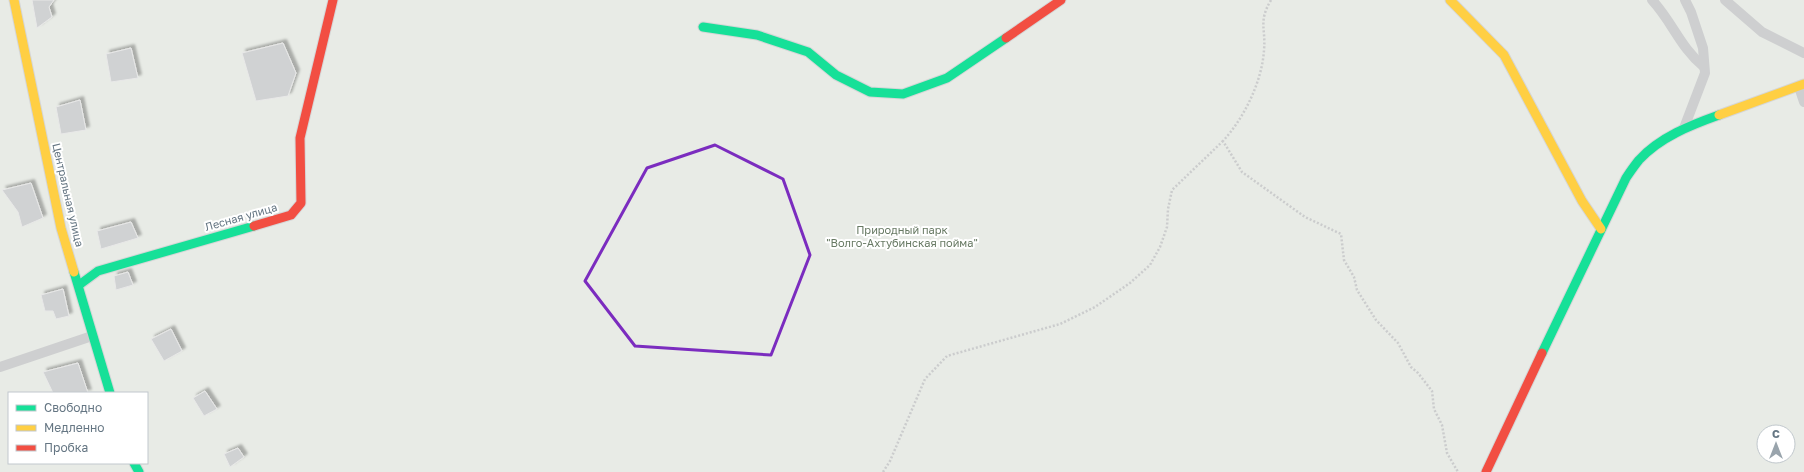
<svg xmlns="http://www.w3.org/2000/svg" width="1804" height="472" viewBox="0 0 1804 472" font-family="'Golos Text',sans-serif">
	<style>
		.green { fill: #e8ebe6; fill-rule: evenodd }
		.building { fill: #d0d2d3; stroke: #e8e8e8; filter: url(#shadow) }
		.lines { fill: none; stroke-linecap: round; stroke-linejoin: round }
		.fast-casing { stroke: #d5d6d7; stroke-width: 11 }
		.slow-casing { stroke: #d5d6d7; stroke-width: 11 }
		.jam-casing { stroke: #d5d6d7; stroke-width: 11 }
		.path { stroke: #cbcccd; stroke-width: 2.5; stroke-dasharray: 2 2; stroke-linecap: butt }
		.street { stroke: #cecfd0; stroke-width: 10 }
		.fast { stroke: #16e098; stroke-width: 9 }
		.slow { stroke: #ffcf43; stroke-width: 9 }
		.jam { stroke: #f24e42; stroke-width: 9 }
		.marked { fill: none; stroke: #7b2cbf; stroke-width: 3; stroke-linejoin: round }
		.labels { text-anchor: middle; stroke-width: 4; stroke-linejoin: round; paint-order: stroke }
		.street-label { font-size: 11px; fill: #657683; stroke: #fff }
		.park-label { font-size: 11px; fill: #687a64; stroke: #fff }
	</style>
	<defs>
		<filter id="shadow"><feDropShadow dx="3.5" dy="-3.5" stdDeviation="1" flood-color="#0004"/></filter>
	</defs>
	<rect width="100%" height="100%" fill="#f9f9f9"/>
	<path class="green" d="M0 0H1804V472H0ZM9 393H147V463H9ZM1764 432H1788V456H1764Z"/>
	<g class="building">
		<path d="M32 0H54L49 7 52 17 37 28Z"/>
		<path d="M283 43 296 73 288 96 256 101 242 53Z"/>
		<path d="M131 48 138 78 111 82 106 54Z"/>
		<path d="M80 100 86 130 61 134 56 107Z"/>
		<path d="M31 183 43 218 22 227 18 212 2 190Z"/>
		<path d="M131 222 138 238 101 249 97 231Z"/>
		<path d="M128 272 133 285 116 290 114 276Z"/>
		<path d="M63 289 69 316 56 319 53 311H45L41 295Z"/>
		<path d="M171 329 182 351 164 361 151 339Z"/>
		<path d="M78 363 88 393H53L43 372Z"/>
		<path d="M205 391 217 409 204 416 193 398Z"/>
		<path d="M238 448 244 457 230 467 224 454Z"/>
	</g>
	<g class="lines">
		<defs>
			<g id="fast">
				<path d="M703 27 757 35 808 52 836 75 870 92 903 94 947 78 1006 38"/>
				<path d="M74 272 110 393"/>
				<path d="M79 285 98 271 254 226"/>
				<path d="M1542 353 1626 178C1630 172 1634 166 1639 160 1660 137 1691 125 1719 115"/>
				<path d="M134 463 139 472"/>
			</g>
			<g id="slow">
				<path d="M14 0 61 228 74 272"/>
				<path d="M1450 0 1504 55 1582 201 1601 229"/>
				<path d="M1719 115 1804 84"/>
			</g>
			<g id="jam">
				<path d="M1006 38 1061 0"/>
				<path d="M254 226 291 215 301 203 300 138 333 0"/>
				<path d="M1486 472 1542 353"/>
			</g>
		</defs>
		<use href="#fast" class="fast-casing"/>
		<use href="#slow" class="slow-casing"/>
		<use href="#jam" class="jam-casing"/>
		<g class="path">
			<path d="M1271 0C1258 22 1266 28 1264 50 1262 82 1244 118 1223 141L1242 172 1305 217 1341 234 1344 260 1354 277 1357 290 1376 320 1398 343 1411 367 1418 373 1432 391 1434 409 1442 425 1447 453 1458 472"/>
			<path d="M883 472 890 461 925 379 947 356 1060 324 1095 307 1130 283 1150 265 1160 247 1167 227 1168 209 1172 190 1223 141"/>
		</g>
		<g class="street">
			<path d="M1652 0C1673 23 1680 47 1704 67"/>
			<path d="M1725 0 1762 32 1804 53"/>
			<path d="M1799 87 1804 102"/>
			<path d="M1684 128 1705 73 1703 48 1691 12 1685 0"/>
			<path d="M0 367 92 336"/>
		</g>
		<use href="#fast" class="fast"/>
		<use href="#slow" class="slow"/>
		<use href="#jam" class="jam"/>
	</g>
	<path class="marked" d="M715 145 783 179 810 255 771 355 635 346 585 281 647 168Z"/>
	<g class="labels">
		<g class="street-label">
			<text transform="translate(68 195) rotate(77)" y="4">Центральная улица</text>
			<text transform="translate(241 217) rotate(-16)" y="4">Лесная улица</text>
		</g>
		<g class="park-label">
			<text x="902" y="234">Природный парк<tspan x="902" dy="13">"Волго-Ахтубинская пойма"</tspan></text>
		</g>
	</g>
	<rect x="8" y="392" width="140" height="72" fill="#ffffff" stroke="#c1c8cd"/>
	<rect x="16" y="405" width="20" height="6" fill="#16e098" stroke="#c1c8cd"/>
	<text x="44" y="412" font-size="12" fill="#657683">Свободно</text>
	<rect x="16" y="425" width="20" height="6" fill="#ffcf43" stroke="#c1c8cd"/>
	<text x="44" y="432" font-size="12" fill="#657683">Медленно</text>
	<rect x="16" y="445" width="20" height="6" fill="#f24e42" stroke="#c1c8cd"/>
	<text x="44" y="452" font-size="12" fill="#657683">Пробка</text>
	<g transform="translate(1776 444)"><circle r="19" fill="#ffffff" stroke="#c1c8cd"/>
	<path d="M0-3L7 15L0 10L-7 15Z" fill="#99a4ac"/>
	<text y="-6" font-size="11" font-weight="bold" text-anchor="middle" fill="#657683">С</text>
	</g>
</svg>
